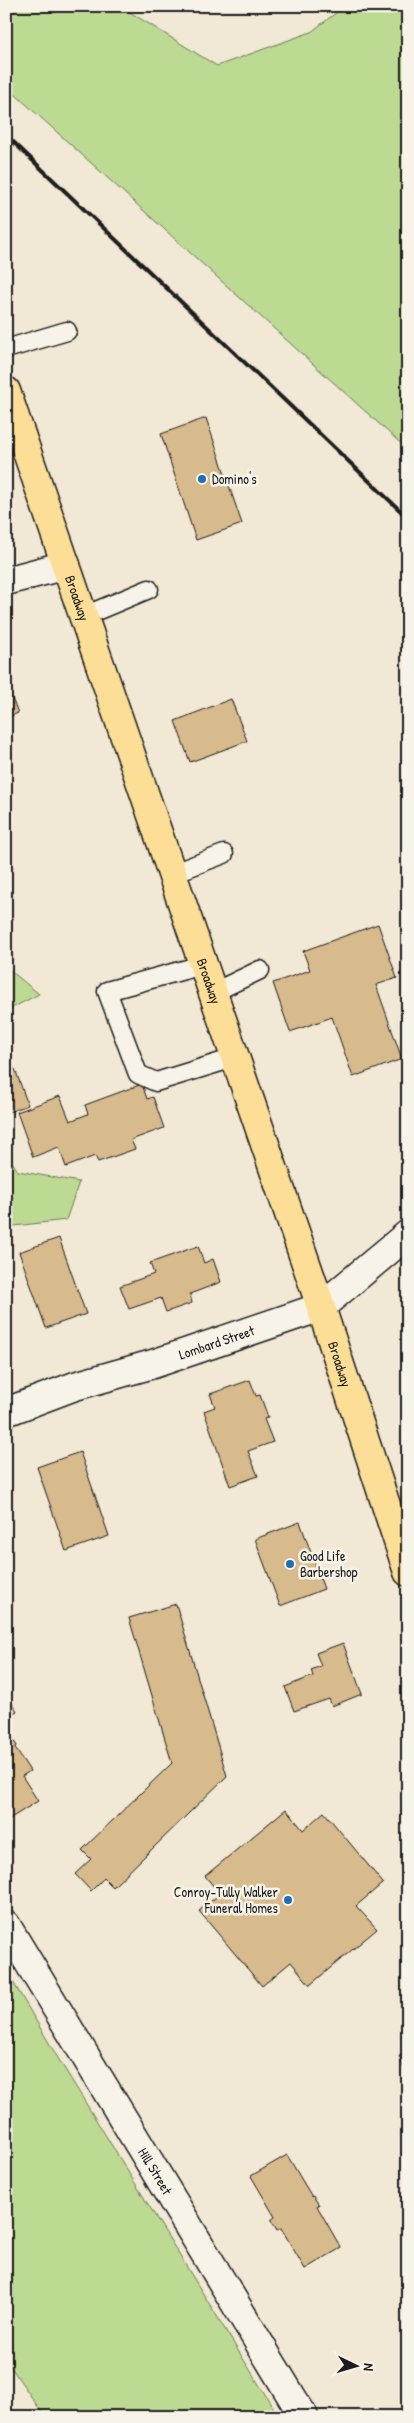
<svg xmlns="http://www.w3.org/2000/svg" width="414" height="2423" viewBox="0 0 414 2423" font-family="'Patrick Hand',sans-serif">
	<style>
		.green { fill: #bcda92; stroke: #6c7b57 }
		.building { fill: #d8bb8c; stroke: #1c1c1c }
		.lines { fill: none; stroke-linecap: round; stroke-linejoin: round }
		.service-casing { stroke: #1c1c1c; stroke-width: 21 }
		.minor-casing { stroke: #1c1c1c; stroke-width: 31 }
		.primary-casing { stroke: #1c1c1c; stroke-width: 31 }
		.service { stroke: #f7f3e8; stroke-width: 18 }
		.minor { stroke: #f7f3e8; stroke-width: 28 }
		.primary { stroke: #fcde96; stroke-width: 28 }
		.rail { stroke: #1c1c1c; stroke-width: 4 }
		.poi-dot { fill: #1f6fb2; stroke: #f7f3e8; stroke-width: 2 }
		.labels { text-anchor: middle; stroke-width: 5; stroke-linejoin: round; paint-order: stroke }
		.poi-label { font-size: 14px; fill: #1c1c1c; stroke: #f7f3e8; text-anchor: start }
		.street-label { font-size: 14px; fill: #1c1c1c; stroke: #f7f3e8 }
	</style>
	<rect width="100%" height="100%" fill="#f1e8d6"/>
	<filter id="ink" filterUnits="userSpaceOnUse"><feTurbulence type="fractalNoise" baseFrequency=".02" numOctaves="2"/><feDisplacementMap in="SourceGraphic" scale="10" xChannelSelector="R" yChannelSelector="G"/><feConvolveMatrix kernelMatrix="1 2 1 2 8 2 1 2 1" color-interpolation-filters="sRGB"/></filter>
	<g filter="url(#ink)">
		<g class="green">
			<path d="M6 6H120L217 66 311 32 345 6H408V450L6 86Z"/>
			<path d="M6 967 39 994 6 1011Z"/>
			<path d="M6 1153 18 1171 79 1182 66 1220 14 1226 6 1232Z"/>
			<path d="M6 1970 58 2058 279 2417H45L6 2360Z"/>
		</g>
		<g class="building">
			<path d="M206 418 242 524 196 540 161 434Z"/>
			<path d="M6 684 18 713 6 718Z"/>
			<path d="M231 699 247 741 190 762 175 721Z"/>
			<path d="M378 924 397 978 376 985 402 1059 353 1077 332 1017 290 1032 273 983 310 970 303 951Z"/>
			<path d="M15 1069 28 1105 6 1113V1072Z"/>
			<path d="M142 1084 147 1099 153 1097 164 1128 131 1140 135 1149 98 1162 95 1156 66 1167 59 1147 33 1157 17 1112 60 1096 70 1121 88 1114 85 1105Z"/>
			<path d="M59 1238 86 1314 46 1328 19 1252Z"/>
			<path d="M198 1246 204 1263 213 1259 221 1282 190 1294 192 1303 166 1312 161 1298 129 1309 120 1286 154 1274 150 1263Z"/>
			<path d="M250 1380 256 1396 260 1395 268 1417 264 1419 273 1442 248 1451 258 1476 230 1486 204 1411 215 1407 210 1394Z"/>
			<path d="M80 1452 109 1536 66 1551 37 1467Z"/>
			<path d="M300 1522 324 1589 280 1606 255 1539Z"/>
			<path d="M176 1604 227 1776 113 1887 104 1878 91 1891 75 1874 91 1859 82 1850 172 1763 129 1618Z"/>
			<path d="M343 1643 362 1694 332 1706 329 1699 294 1711 285 1687 313 1676 311 1670 321 1666 316 1653Z"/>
			<path d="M6 1694 17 1711 6 1717Z"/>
			<path d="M6 1729 17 1746 15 1748 30 1771 22 1776 38 1801 6 1821Z"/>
			<path d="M286 1809 303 1830 324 1812 383 1883 356 1906 377 1929 310 1985 291 1962 262 1986 199 1911 220 1894 205 1876Z"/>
			<path d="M408 2053V2080L399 2056Z"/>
			<path d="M287 2155 312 2197 313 2196 319 2205 317 2206 341 2248 305 2269 281 2228 277 2230 271 2220 275 2217 251 2176Z"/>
		</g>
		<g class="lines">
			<defs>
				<g id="service">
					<path d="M6 349 67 331"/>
					<path d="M84 616 149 589"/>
					<path d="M171 874 224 854"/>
					<path d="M202 965 107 991 138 1074 156 1082 234 1058"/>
					<path d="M212 993 260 970"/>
				</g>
				<g id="minor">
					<path d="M6 581 66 565"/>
					<path id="s1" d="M6 1412 75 1386 153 1364 321 1307 408 1234"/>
					<path id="s2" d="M6 1925 304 2417"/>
				</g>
				<g id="primary">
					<path id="s3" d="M6 391 321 1307 408 1572"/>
				</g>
			</defs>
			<use href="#service" class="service-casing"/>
			<use href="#minor" class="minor-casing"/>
			<use href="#primary" class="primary-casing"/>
			<use href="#service" class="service"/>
			<use href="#minor" class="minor"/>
			<use href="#primary" class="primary"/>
			<path class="rail" d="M6 135 408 518"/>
		</g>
	</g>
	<g class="poi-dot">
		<circle cx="202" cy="479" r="5"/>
		<circle cx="290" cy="1564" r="5"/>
		<circle cx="288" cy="1900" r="5"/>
	</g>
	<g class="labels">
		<g class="poi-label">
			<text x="212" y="484">Domino's</text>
			<text x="300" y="1561">Good Life<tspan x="300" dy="16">Barbershop</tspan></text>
			<text x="278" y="1897" text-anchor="end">Conroy-Tully Walker<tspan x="278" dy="16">Funeral Homes</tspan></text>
		</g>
		<g class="street-label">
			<text dy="5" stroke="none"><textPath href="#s3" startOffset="219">Broadway</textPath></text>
			<text dy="5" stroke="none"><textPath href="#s3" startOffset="624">Broadway</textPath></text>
			<text dy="5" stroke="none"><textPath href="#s1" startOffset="222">Lombard Street</textPath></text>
			<text dy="5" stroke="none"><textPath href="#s3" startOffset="1029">Broadway</textPath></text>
			<text dy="5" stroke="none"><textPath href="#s2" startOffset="288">Hill Street</textPath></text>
		</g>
	</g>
	<rect width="414" height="2423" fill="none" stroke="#f7f3e8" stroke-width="25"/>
	<rect x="12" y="12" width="389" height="2398" fill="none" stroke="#1c1c1c" stroke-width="2" filter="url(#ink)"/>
	<g transform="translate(356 2366) rotate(95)" stroke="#f7f3e8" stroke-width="4" paint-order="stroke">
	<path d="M0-4L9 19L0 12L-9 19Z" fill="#1c1c1c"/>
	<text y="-8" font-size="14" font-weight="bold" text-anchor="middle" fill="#1c1c1c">N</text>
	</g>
</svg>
